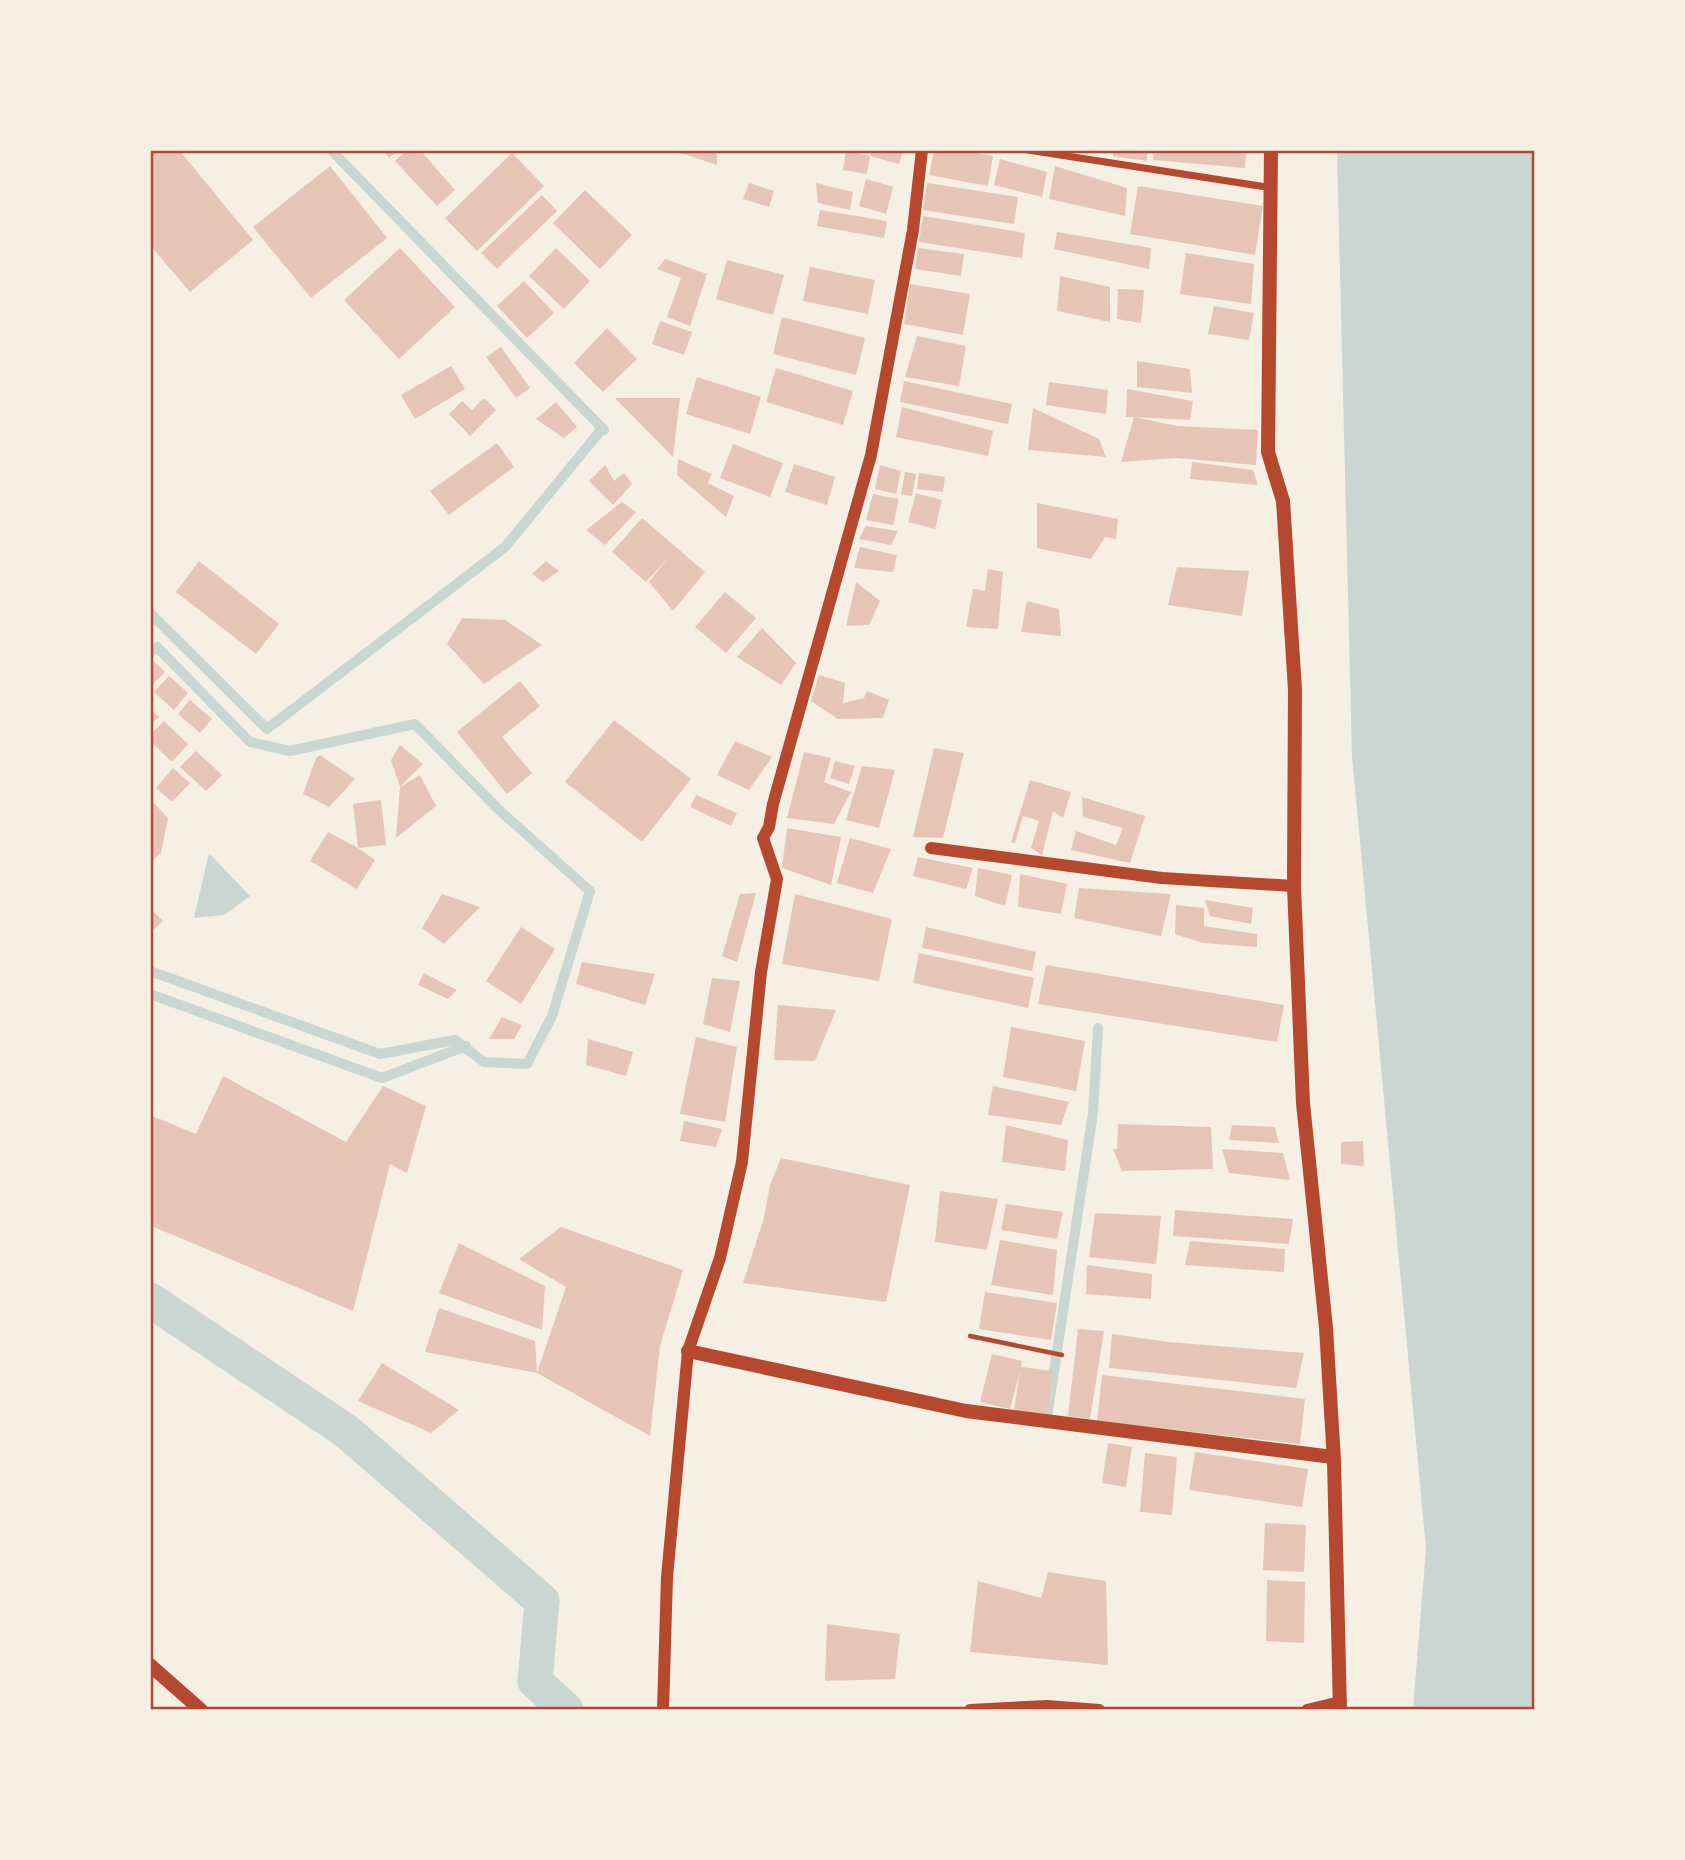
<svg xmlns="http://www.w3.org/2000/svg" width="1685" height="1860" viewBox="0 0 1685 1860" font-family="Signika,sans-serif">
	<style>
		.water { fill: #c9d6d2 }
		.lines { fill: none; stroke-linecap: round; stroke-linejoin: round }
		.stream { stroke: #c9d6d2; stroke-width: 10 }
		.canal { stroke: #c9d6d2; stroke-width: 35 }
		.building { fill: #e6c5b7 }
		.path { stroke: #b5482f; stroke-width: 4.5 }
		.minor { stroke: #b5482f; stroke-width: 7 }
		.tertiary { stroke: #b5482f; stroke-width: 12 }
		.secondary { stroke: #b5482f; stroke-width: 14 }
		.neatline { fill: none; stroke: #b5482f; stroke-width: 2.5 }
	</style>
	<rect width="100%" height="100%" fill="#f6efe4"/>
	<g class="water">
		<path d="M1337 151H1534V1709H1413L1426 1549 1352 756Z"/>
		<path d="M209 853 250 896 224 915 194 918Z"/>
	</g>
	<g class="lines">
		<g class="stream">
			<path d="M331 150 604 430"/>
			<path d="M150 613 267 729 505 547 602 429"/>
			<path d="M150 652 157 647 250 742 290 751 415 724 498 809 590 891 552 1016 527 1064 484 1062 455 1040 380 1054 150 971"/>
			<path d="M150 994 382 1078 466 1046"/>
			<path d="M1046 1424 1093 1113 1098 1028"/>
		</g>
		<path class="canal" d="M150 1300 346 1431 542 1601 535 1681 566 1710"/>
	</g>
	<g class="building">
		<path d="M150 150H179L253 240 190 292 150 245Z"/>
		<path d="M383 150H398L389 158Z"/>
		<path d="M407 150H420L455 190 437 206 395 161Z"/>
		<path d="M675 150H717V165L675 151Z"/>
		<path d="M872 150H903L899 164 870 156 867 174 843 170 846 151 870 156Z"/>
		<path d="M934 150H962L993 156 988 186 929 175Z"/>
		<path d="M1113 150H1147V161L1113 156Z"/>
		<path d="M1154 150H1246L1245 168 1153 160Z"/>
		<path d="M512 153 544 186 477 251 445 218Z"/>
		<path d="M1000 159 1047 172 1042 197 994 185Z"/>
		<path d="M330 166 387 238 311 298 253 227Z"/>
		<path d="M1055 166 1127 188 1125 216 1049 199Z"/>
		<path d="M866 179 893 187 886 214 859 206Z"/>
		<path d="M749 183 774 191 769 207 743 199Z"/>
		<path d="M816 183 853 192 850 210 818 203Z"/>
		<path d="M927 183 1018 197 1014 224 923 210Z"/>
		<path d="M1138 186 1263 206 1255 255 1130 234Z"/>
		<path d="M585 190 632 235 600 269 553 223Z"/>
		<path d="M542 195 557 211 497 269 481 253Z"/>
		<path d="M820 210 887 221 884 238 817 226Z"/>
		<path d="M923 216 1025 233 1022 258 919 242Z"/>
		<path d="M1057 232 1151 248 1149 269 1054 249Z"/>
		<path d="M400 248 455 307 399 359 344 300Z"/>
		<path d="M556 248 590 281 564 309 529 276Z"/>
		<path d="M918 248 964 254 961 276 915 269Z"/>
		<path d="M1186 253 1254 264 1251 304 1180 294Z"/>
		<path d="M665 259 707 274 690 326 667 317 681 278 657 269Z"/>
		<path d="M727 260 784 275 773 315 716 299Z"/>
		<path d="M810 267 875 280 868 314 803 301Z"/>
		<path d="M1060 276 1110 287V322L1057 311Z"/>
		<path d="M524 281 554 313 527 338 497 306Z"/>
		<path d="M910 284 970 294 963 335 904 324Z"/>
		<path d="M1118 289 1144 290 1141 323 1117 319Z"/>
		<path d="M1214 306 1254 313 1249 340 1208 334Z"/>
		<path d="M782 317 865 338 856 375 773 354Z"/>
		<path d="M660 321 692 332 684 355 652 344Z"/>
		<path d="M607 328 637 359 603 392 574 363Z"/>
		<path d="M917 336 966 346 959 386 905 377Z"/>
		<path d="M501 347 530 388 516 398 486 357Z"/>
		<path d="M1137 361 1190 369 1192 393 1137 387Z"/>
		<path d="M451 366 465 389 415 419 401 395Z"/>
		<path d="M776 368 853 391 843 425 766 402Z"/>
		<path d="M697 377 761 397 750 434 686 414Z"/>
		<path d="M904 381 1012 404 1008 424 900 402Z"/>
		<path d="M1049 382 1108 390 1106 414 1046 405Z"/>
		<path d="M1127 389 1193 401 1190 420 1134 417 1177 426 1258 430 1256 465 1177 458 1121 462 1134 417H1126Z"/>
		<path d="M484 398 496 410 470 436 449 414 462 401 472 410Z"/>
		<path d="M615 398H680L673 457Z"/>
		<path d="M556 402 577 427 564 438 536 419Z"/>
		<path d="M902 407 993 431 988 456 896 437Z"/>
		<path d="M1033 408 1099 439 1106 457 1028 450Z"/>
		<path d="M497 443 514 467 449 515 430 491Z"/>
		<path d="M733 444 783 463 770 497 720 478Z"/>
		<path d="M678 459 712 474 708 483 734 496 726 517 677 475Z"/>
		<path d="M1192 462 1253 470 1258 485 1190 479Z"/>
		<path d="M794 464 835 477 827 505 785 492Z"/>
		<path d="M605 465 614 481 624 473 632 484 613 505 589 481Z"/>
		<path d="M880 465 901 471 896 494 875 489Z"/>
		<path d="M905 472 916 474 912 496 901 494Z"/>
		<path d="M919 473 945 477 943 492 917 489Z"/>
		<path d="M916 493 942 500 935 529 908 522Z"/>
		<path d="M873 494 899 499 893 525 866 520Z"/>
		<path d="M622 502 636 512 605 545 586 530Z"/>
		<path d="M1037 503 1118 519 1116 539 1105 537 1091 559 1037 548Z"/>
		<path d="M642 518 705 572 673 611 649 582 669 557 646 582 612 552Z"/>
		<path d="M866 526 898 531 891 545 859 539Z"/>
		<path d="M860 547 897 555 893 572 854 568Z"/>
		<path d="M199 561 279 624 256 654 176 592Z"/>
		<path d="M546 561 559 571 543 582 532 574Z"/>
		<path d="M1177 567 1249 571 1242 616 1168 605Z"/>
		<path d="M988 569 1003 572 998 629 966 627 973 589 985 591Z"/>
		<path d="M856 582 880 601 869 625 846 626Z"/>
		<path d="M725 592 756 618 726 653 695 627Z"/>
		<path d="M1027 601 1059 609 1061 636 1021 632Z"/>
		<path d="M462 618 505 620 542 645 484 684 447 644Z"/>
		<path d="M762 628 796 663 781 685 737 657Z"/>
		<path d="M150 658 165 672 150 687Z"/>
		<path d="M819 675 845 683 843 703 864 698 867 691 889 700 883 718 838 719 811 701Z"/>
		<path d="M169 676 188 693 174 710 154 692Z"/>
		<path d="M520 681 540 706 502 737 532 773 507 794 457 732Z"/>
		<path d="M190 700 212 719 200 733 178 714Z"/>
		<path d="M150 709 159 717 150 725Z"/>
		<path d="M614 720 691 779 642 842 565 782Z"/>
		<path d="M164 721 188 744 172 762 150 741V735Z"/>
		<path d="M735 741 772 757 749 790 717 775Z"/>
		<path d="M400 745 423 764 400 787 391 760Z"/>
		<path d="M934 748 964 753 943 838 913 837Z"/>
		<path d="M196 751 222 775 206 791 180 767Z"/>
		<path d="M804 752 831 758 824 782 851 792 834 824 787 818Z"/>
		<path d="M320 755 355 779 329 807 303 794 316 758Z"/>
		<path d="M835 761 855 766 849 784 830 778Z"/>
		<path d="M862 766 895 770 879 828 846 820Z"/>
		<path d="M173 768 190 783 172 802 156 788Z"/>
		<path d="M420 775 436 806 396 838 400 787Z"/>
		<path d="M1030 780 1071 792 1063 818 1053 811 1042 855 1031 848 1039 821 1023 816 1015 843 1011 842Z"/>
		<path d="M696 795 737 813 731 826 690 807Z"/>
		<path d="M1082 797 1145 816 1130 863 1071 850 1076 831 1116 845 1123 828 1083 817Z"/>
		<path d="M150 799 168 818 161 853 150 863Z"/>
		<path d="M381 800 386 845 358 848 375 860 357 889 310 861 328 832 358 848 353 804Z"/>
		<path d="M787 828 841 837 831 885 782 868Z"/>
		<path d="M850 838 891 849 873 893 837 883Z"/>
		<path d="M918 857 973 868 966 889 913 876Z"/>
		<path d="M978 868 1012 875 1005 906 975 896Z"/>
		<path d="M1020 874 1067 884 1061 914 1018 907Z"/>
		<path d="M1079 888 1171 894 1161 936 1074 918Z"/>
		<path d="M756 893 737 962 722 956 740 894Z"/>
		<path d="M442 894 480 907 444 944 422 928Z"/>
		<path d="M795 894 892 919 879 981 782 964Z"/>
		<path d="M1205 900 1253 908 1251 924 1210 916Z"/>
		<path d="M1176 905 1204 908V926L1257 934V947L1203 943 1175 934Z"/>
		<path d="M150 908 163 921 150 933Z"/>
		<path d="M521 927 555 949 521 1004 486 981Z"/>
		<path d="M926 927 1036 952 1032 971 922 948Z"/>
		<path d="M919 953 1034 978 1028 1008 913 983Z"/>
		<path d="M582 962 655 974 645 1005 576 984Z"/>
		<path d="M1046 965 1284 1005 1277 1042 1038 1004Z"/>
		<path d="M424 973 457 990 448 999 418 985Z"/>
		<path d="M712 978 740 981 730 1032 703 1024Z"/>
		<path d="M778 1005 836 1010 815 1061 774 1060Z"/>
		<path d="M502 1017 522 1025 514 1039H489Z"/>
		<path d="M1011 1027 1085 1041 1076 1091 1003 1077Z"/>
		<path d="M696 1037 737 1047 725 1122 680 1114Z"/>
		<path d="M588 1039 633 1052 626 1076 586 1065Z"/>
		<path d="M223 1076 346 1142 383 1086 426 1106 407 1173 390 1164 353 1311 154 1227 150 1234V1115L196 1134Z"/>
		<path d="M993 1086 1069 1102 1061 1125 988 1115Z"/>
		<path d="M684 1121 722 1129 716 1147 680 1141Z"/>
		<path d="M1118 1124 1211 1127 1213 1169 1122 1171 1113 1149H1117Z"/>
		<path d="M1006 1125 1068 1140 1065 1171 1002 1162Z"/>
		<path d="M1232 1125 1275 1127 1279 1143 1229 1140Z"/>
		<path d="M1363 1141 1364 1166 1341 1164V1142Z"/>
		<path d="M1222 1149 1283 1153 1290 1180 1229 1173Z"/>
		<path d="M781 1158 910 1185 886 1302 743 1283 764 1218 770 1185Z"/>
		<path d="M940 1191 998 1199 987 1250 935 1242Z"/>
		<path d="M1006 1204 1063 1212 1057 1239 1001 1230Z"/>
		<path d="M1175 1210 1293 1219 1289 1244 1173 1236Z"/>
		<path d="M1095 1213 1161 1216 1156 1264 1089 1257Z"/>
		<path d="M561 1227 683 1270 660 1346 650 1436 537 1373 566 1287 519 1259Z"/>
		<path d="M1000 1240 1057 1250 1053 1295 991 1285Z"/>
		<path d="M1190 1241 1285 1249 1284 1272 1185 1265Z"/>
		<path d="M459 1243 545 1286 542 1330 439 1293Z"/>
		<path d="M1087 1265 1152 1274 1151 1299 1086 1294Z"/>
		<path d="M985 1292 1057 1303 1051 1340 979 1329Z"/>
		<path d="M439 1308 535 1341 537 1373 425 1352Z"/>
		<path d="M1078 1329 1104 1331 1090 1419 1068 1416Z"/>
		<path d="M1112 1334 1169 1342 1304 1353 1296 1388 1109 1368Z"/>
		<path d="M992 1354 1022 1361 1021 1367 1053 1371 1047 1416 1014 1411 1020 1371 1010 1409 980 1402Z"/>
		<path d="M382 1363 459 1410 431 1433 358 1401Z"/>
		<path d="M1102 1375 1305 1399 1300 1444 1097 1421Z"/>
		<path d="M1108 1443 1132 1447 1126 1487 1102 1483Z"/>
		<path d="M1195 1452 1308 1469 1302 1507 1189 1490Z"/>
		<path d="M1145 1453 1177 1457 1172 1515 1140 1512Z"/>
		<path d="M1265 1523 1306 1525 1304 1572 1263 1570Z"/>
		<path d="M1048 1572 1106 1581 1108 1665 970 1652 978 1581 1041 1598Z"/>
		<path d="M1267 1580 1305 1582 1304 1643 1266 1641Z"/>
		<path d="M827 1624 900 1634 895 1679 825 1681Z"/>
	</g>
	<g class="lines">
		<path class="path" d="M970 1336 1062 1355"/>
		<path class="minor" d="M1028 150 1273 188"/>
		<g class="tertiary">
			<path d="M931 848 1162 878 1294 886"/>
			<path d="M663 1710 667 1577 688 1351 720 1258 742 1162 761 972 777 879 763 838 769 827 773 804 871 455 913 230 922 150"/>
			<path d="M970 1710 1047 1706 1099 1710"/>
			<path d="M1307 1710 1340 1702"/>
		</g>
		<g class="secondary">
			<path d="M1271 150 1268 452 1283 501 1295 690 1294 886 1298 983 1303 1103 1326 1328 1334 1461 1340 1710"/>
			<path d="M688 1351 966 1411 1333 1457"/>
			<path d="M150 1665 201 1710"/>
		</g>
	</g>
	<rect width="1685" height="1860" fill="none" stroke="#f6efe4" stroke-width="304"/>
	<rect x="152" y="152" width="1381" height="1556" class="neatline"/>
</svg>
